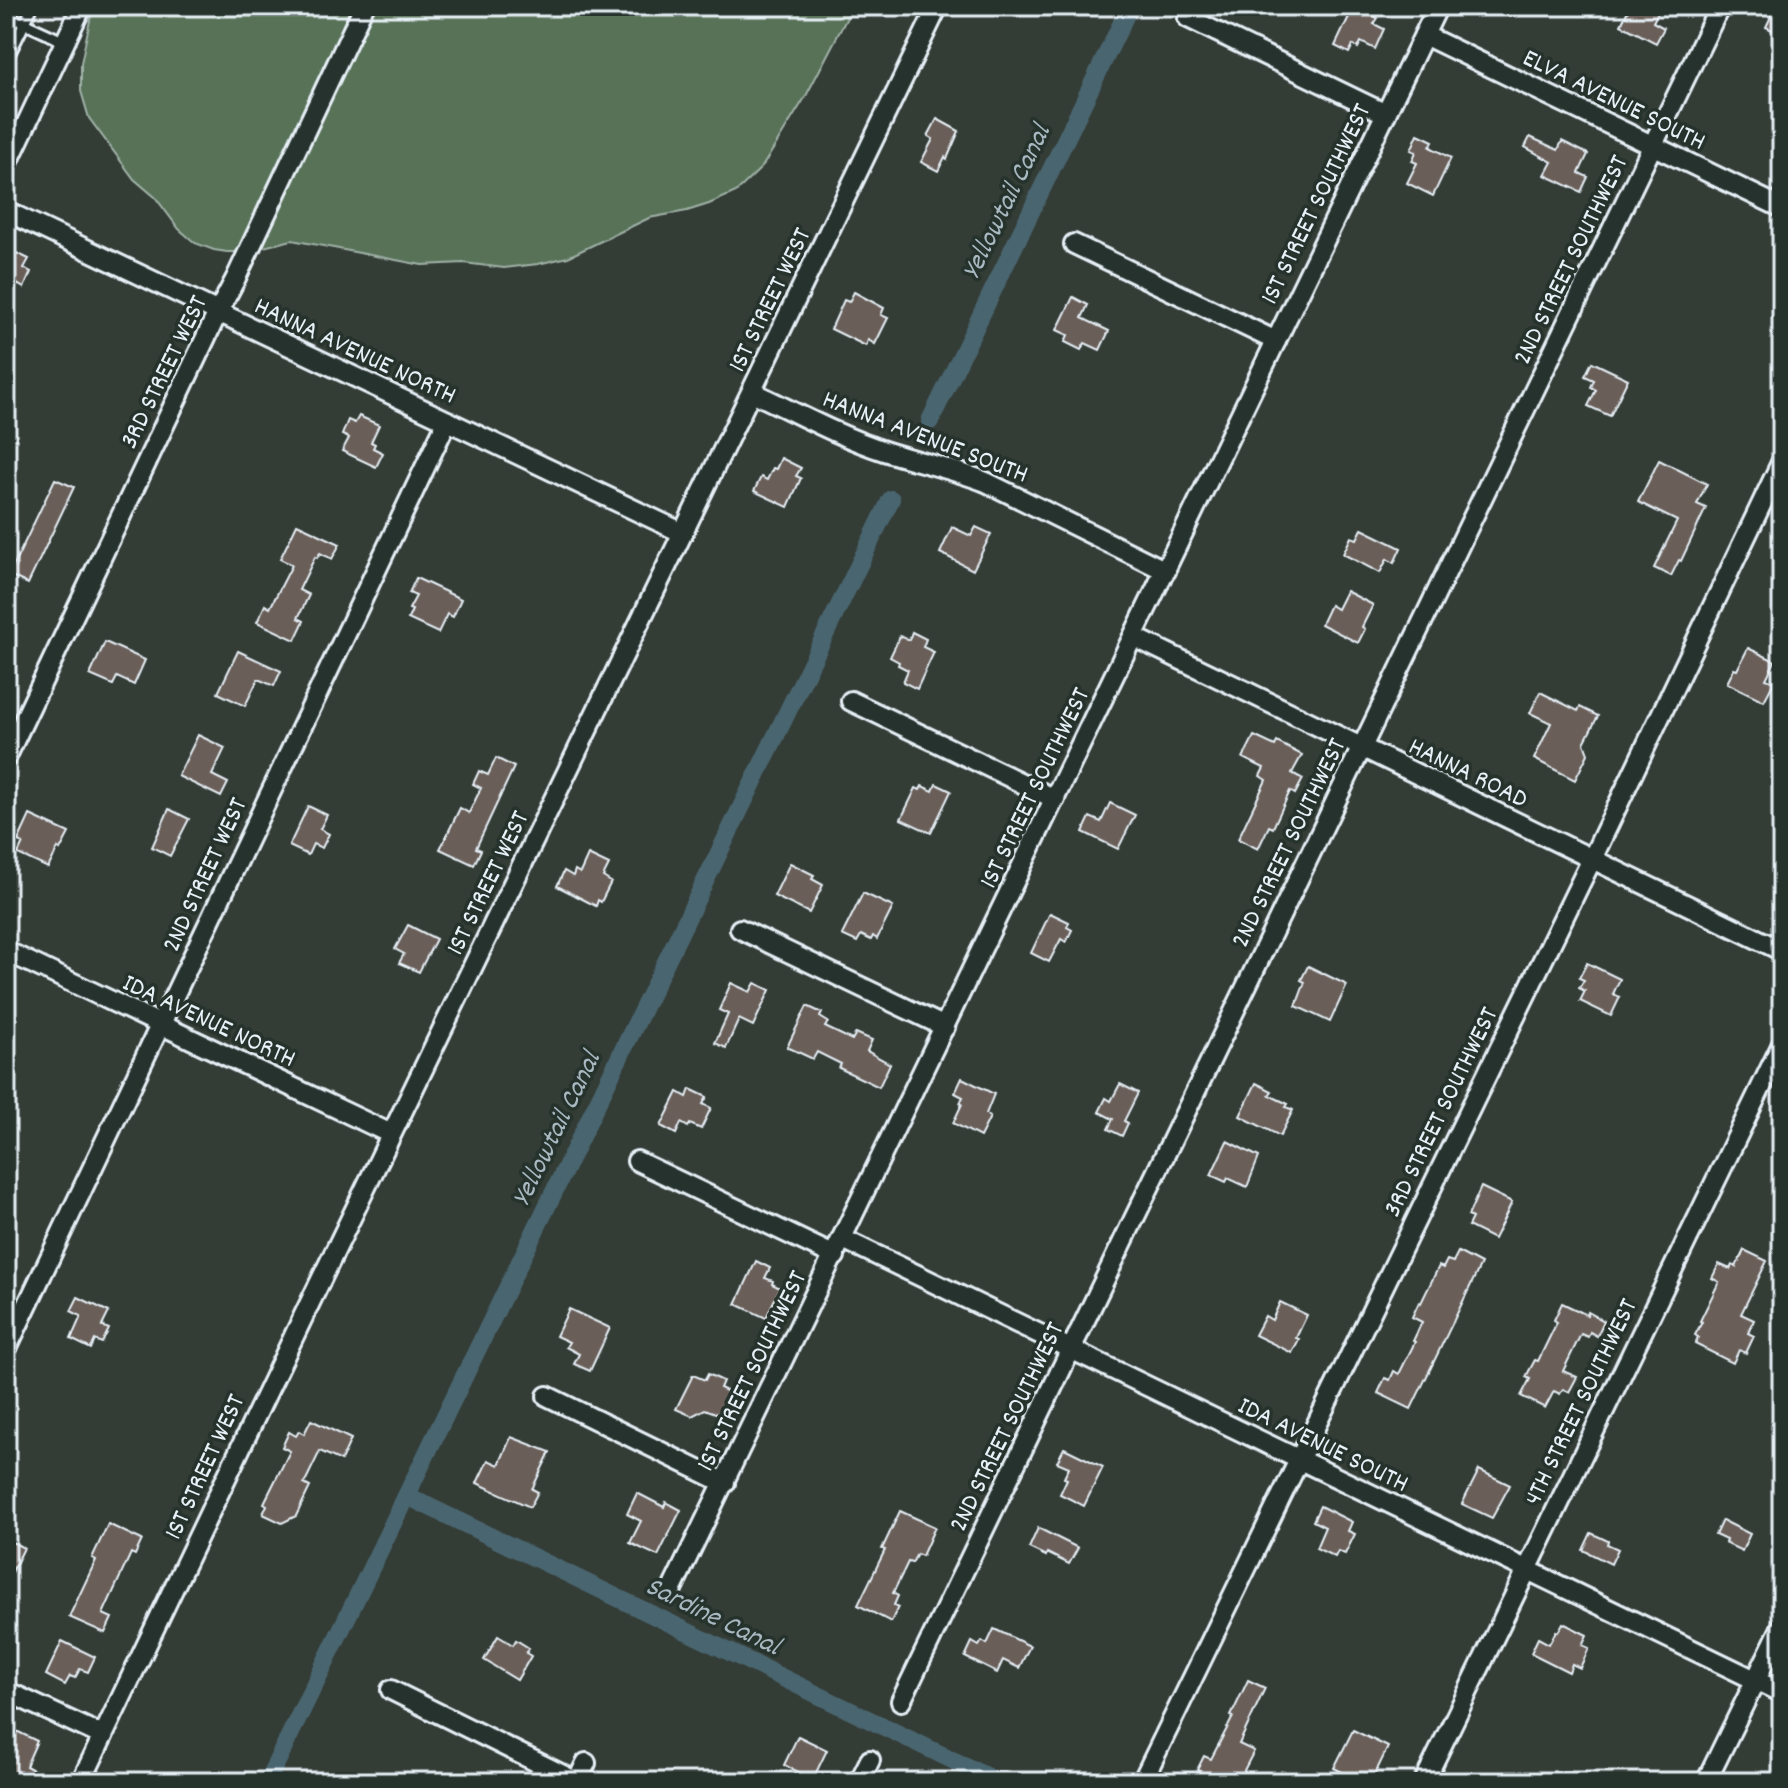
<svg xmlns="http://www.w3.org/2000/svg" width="1788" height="1788" viewBox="0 0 1788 1788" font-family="Dekko,sans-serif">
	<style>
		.green { fill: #587258; stroke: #a0b2a8; stroke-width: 2 }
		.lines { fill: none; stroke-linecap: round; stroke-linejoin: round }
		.canal { stroke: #4a6670; stroke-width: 18 }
		.building { fill: #6a5e59; stroke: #e8f1f8; stroke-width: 2 }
		.service-casing { stroke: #e8f1f8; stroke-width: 15 }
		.minor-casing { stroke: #e8f1f8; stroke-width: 24 }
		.service { stroke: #26332d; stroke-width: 9 }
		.minor { stroke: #26332d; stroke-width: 18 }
		.labels { text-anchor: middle; stroke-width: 7; stroke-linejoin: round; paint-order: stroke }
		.street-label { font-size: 26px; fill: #e8f1f8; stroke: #26332d }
		.water-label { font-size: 28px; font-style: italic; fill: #a9b9c2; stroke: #26332d }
	</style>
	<rect width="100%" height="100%" fill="#343c36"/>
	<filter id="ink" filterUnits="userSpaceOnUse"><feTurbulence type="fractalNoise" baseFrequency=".0125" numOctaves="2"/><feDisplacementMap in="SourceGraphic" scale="16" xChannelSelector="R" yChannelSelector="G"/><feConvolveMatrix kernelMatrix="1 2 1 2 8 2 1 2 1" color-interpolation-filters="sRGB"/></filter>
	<g filter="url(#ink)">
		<path class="green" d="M93 6H853L806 96 762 167 736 192 709 204 687 211 649 218 568 257 538 264 504 268 464 263 422 265 292 240 243 252H227L214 250 195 243 179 229 155 197 134 179 89 118 81 91V63Z"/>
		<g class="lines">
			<g class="canal">
				<path d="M930 421 1130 6"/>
				<path d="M407 1496 998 1782"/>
				<path d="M267 1782 891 499"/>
			</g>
		</g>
		<g class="building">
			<path d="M1354 6H1369L1366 12 1378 18 1374 24 1384 29 1375 49 1361 42 1358 48 1353 45 1349 53 1335 46Z"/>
			<path d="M1630 6H1661L1653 22 1664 28 1656 43 1621 25Z"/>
			<path d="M1776 6H1782V35L1766 27Z"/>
			<path d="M937 119 959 131 947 159 945 157 938 171 921 162 933 139 928 136Z"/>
			<path d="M1418 134 1433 141 1430 147 1451 158 1433 196 1407 183 1417 163 1412 161 1416 152 1411 150Z"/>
			<path d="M1530 137 1558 150 1562 141 1588 154 1579 173 1588 177 1581 192 1545 175 1552 162 1525 147Z"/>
			<path d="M10 250 29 259 24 268 31 272 24 288 17 284 6 307V259Z"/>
			<path d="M854 292 884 308 881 315 888 318 875 344 868 340 866 346 831 329 844 300 849 302Z"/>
			<path d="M1073 297 1088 305 1082 318 1109 331 1100 350 1085 343 1081 350 1065 342 1068 335 1057 330Z"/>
			<path d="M1592 362 1628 379 1610 416 1588 406 1596 390 1591 387 1594 380 1585 376Z"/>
			<path d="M359 416 379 425 371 442 375 444 373 448 383 453 376 467 342 451 349 438 342 435 348 420 355 423Z"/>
			<path d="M781 458 801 468 796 476 801 478 788 507 754 491 761 477 767 480 773 468 776 469Z"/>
			<path d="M1659 460 1707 484 1697 504 1706 508 1681 561 1679 560 1671 576 1654 568 1677 521 1638 502Z"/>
			<path d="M55 479 74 487 28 584 9 575Z"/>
			<path d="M297 524 340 544 332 559 320 553 317 558 315 557 299 590 309 595 298 618 304 621 295 640 257 622 265 605 270 608 292 565 280 559Z"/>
			<path d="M952 527 971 536 976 527 991 534 973 570 940 553Z"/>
			<path d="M1362 529 1401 548 1394 563 1387 559 1380 573 1343 554 1351 537 1357 539Z"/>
			<path d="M416 578 461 599 453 617 447 614 438 633 408 619 412 610 409 609 416 596 409 593Z"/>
			<path d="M1346 591 1373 605 1362 627 1365 629 1358 643 1321 624 1330 605 1337 609Z"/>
			<path d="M912 632 926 639 923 647 934 652 917 689 903 682 908 670 898 665 899 662 890 657 900 636 909 640Z"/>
			<path d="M105 642 145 660 134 685 117 677 113 685 90 675Z"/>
			<path d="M1748 648 1775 661 1766 679 1774 682 1764 701 1727 683 1734 669 1737 670Z"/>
			<path d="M238 651 281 671 274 686 258 679 245 706 218 693Z"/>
			<path d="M1540 692 1578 711 1580 707 1598 716 1584 743 1588 754 1575 780 1534 759 1551 723 1530 713Z"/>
			<path d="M198 735 225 748 212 775 228 783 221 797 178 776Z"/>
			<path d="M1254 736 1275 746 1277 742 1302 755 1292 773 1303 779 1295 794 1290 791 1273 828 1269 826 1258 849 1238 839 1266 780 1260 776 1264 768 1243 758Z"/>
			<path d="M496 758 514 767 476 848 481 850 474 865 440 849 460 808 469 813 481 788 473 784 479 771 488 775Z"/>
			<path d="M936 784 951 791 931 833 901 819 916 788 920 790 922 786 933 791Z"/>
			<path d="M1110 803 1135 815 1118 849 1083 832 1090 817 1101 822Z"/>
			<path d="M308 806 327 815 320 829 329 834 322 848 313 844 308 855 289 846Z"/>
			<path d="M169 809 189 819 170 856 152 847Z"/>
			<path d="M30 815 69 833 60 850 58 848 48 868 18 854 23 843 18 841Z"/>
			<path d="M588 855 609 865 603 877 611 882 601 902 598 900 596 906 557 886 564 871 573 876 575 870 580 873Z"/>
			<path d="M790 863 814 875 812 879 823 885 809 913 774 896Z"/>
			<path d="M863 893 893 907 877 939 873 936 871 940 861 935 857 942 842 935Z"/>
			<path d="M1050 913 1069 922 1067 927 1072 930 1066 942 1061 939 1049 962 1031 953Z"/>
			<path d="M408 925 436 939 419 972 399 963 404 954 395 949Z"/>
			<path d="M1587 963 1620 979 1613 994 1620 997 1611 1016 1580 1001 1585 991 1579 988 1584 980 1579 978Z"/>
			<path d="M1308 966 1347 985 1330 1022 1296 1006 1305 982 1301 980Z"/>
			<path d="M731 983 750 992 755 983 770 990 753 1026 739 1019 726 1048 715 1043 728 1014 719 1010Z"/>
			<path d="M807 1006 822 1013 820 1017 828 1022 825 1027 852 1040 856 1033 872 1040 867 1051 890 1064 879 1087 839 1068 841 1064 817 1052 813 1059 787 1047Z"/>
			<path d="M962 1078 994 1094 986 1114 990 1117 980 1137 953 1123 962 1104 960 1103 963 1097 955 1093Z"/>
			<path d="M1256 1083 1272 1091 1269 1095 1288 1104 1286 1107 1293 1110 1280 1136 1240 1116Z"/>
			<path d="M1120 1084 1138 1093 1124 1121 1128 1123 1122 1136 1108 1129 1113 1119 1099 1112 1106 1098 1111 1101Z"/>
			<path d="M690 1089 707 1097 703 1104 711 1108 701 1129 690 1124 688 1127 681 1123 676 1134 661 1126 678 1092 687 1097Z"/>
			<path d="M1227 1141 1259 1157 1247 1187 1228 1178 1226 1182 1211 1175Z"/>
			<path d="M1481 1187 1512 1202 1494 1239 1468 1226 1472 1218 1468 1216Z"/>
			<path d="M1744 1250 1767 1261 1741 1314 1754 1320 1748 1333 1754 1336 1746 1353 1739 1350 1733 1363 1695 1344 1698 1337 1695 1335 1702 1322 1700 1321 1719 1282 1712 1278 1719 1264 1730 1269 1732 1265 1736 1267Z"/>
			<path d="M1458 1252 1481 1264 1411 1409 1378 1393 1385 1378 1390 1380 1394 1371 1399 1374 1415 1342 1413 1341 1422 1322 1412 1317 1419 1302 1421 1303 1439 1266 1443 1268 1447 1260 1453 1262Z"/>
			<path d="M756 1261 770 1268 765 1278 773 1281 772 1284 780 1288 766 1318 736 1304Z"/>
			<path d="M78 1297 109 1312 102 1326 109 1329 102 1343 95 1340 91 1349 71 1339 81 1316 71 1311Z"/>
			<path d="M1280 1302 1307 1315 1296 1338 1299 1339 1292 1353 1255 1335 1265 1316 1272 1320Z"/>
			<path d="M1562 1303 1587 1315 1588 1312 1604 1321 1597 1336 1590 1332 1588 1337 1581 1334 1563 1371 1577 1377 1569 1392 1563 1389 1560 1394 1554 1391 1545 1408 1521 1396 1530 1379 1526 1377 1529 1371 1535 1360 1538 1361 1557 1322 1554 1320Z"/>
			<path d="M569 1309 610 1328 590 1371 574 1364 579 1354 566 1347 569 1342 556 1336Z"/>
			<path d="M708 1374 723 1381 720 1388 731 1393 721 1415 705 1409 692 1416 676 1409 693 1375 705 1380Z"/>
			<path d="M311 1420 351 1439 341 1461 320 1451 304 1484 310 1487 296 1516 282 1523 263 1514 267 1505 264 1503 290 1451 282 1447 289 1432 296 1436 299 1431 304 1434Z"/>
			<path d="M511 1437 550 1452 532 1489 538 1492 530 1507 477 1483 488 1460 499 1465Z"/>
			<path d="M1064 1448 1103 1467 1084 1506 1060 1494 1067 1479 1064 1478 1069 1467 1057 1462Z"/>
			<path d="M1479 1470 1510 1485 1492 1518 1462 1504Z"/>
			<path d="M637 1493 664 1507 666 1502 681 1510 658 1556 630 1543 641 1521 627 1514Z"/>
			<path d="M1320 1506 1352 1522 1348 1531 1355 1534 1345 1554 1338 1551 1335 1557 1316 1548 1325 1527 1313 1521Z"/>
			<path d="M900 1511 935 1527 922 1556 917 1554 912 1563 908 1562 893 1593 898 1596 894 1605 898 1607 891 1622 858 1605 885 1550 882 1549Z"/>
			<path d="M1722 1520 1750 1534 1742 1551 1725 1543 1726 1540 1715 1535Z"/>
			<path d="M108 1524 142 1540 135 1555 131 1553 103 1614 112 1618 105 1633 69 1617 96 1560 92 1558Z"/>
			<path d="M1038 1528 1078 1548 1069 1564 1047 1553 1046 1556 1029 1548Z"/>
			<path d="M1591 1533 1608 1541 1607 1544 1618 1549 1611 1564 1583 1550Z"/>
			<path d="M6 1539 24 1548 6 1584Z"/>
			<path d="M1563 1623 1587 1635 1582 1645 1589 1648 1580 1668 1572 1664 1569 1672 1531 1653 1538 1638 1549 1644 1556 1631 1558 1632Z"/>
			<path d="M994 1629 1030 1646 1019 1668 1003 1660 997 1673 965 1657 972 1642 979 1646 982 1641 987 1644Z"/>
			<path d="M498 1636 513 1645 516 1640 529 1648 526 1653 531 1656 517 1680 484 1660Z"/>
			<path d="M62 1641 95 1657 88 1672 80 1669 75 1678 70 1676 65 1685 46 1675Z"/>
			<path d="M1248 1680 1265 1688 1239 1744 1254 1751 1238 1782H1220L1197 1770 1204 1756 1211 1759 1233 1717 1231 1716Z"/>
			<path d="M6 1726 37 1741 26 1766 37 1772 32 1782H22L6 1774Z"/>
			<path d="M1353 1730 1388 1747 1374 1776 1369 1774 1365 1782H1362L1334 1768Z"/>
			<path d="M798 1736 827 1750 813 1779 784 1765Z"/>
		</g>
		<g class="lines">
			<defs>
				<g id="service">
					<path d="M6 15 65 42"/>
					<path d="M6 61 33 6"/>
				</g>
				<g id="minor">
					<path d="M1188 18 1386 114"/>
					<path d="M1424 35 1782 208"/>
					<path d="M6 167 82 6"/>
					<path d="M6 211 683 533"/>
					<path d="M1074 244 1276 341"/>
					<path d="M752 392C795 412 838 436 884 451 918 462 953 469 986 482L1166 571"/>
					<path d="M1134 637 1782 951"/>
					<path d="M851 701 1055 799"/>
					<path d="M6 758 218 312 235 280 364 6"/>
					<path d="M740 929 945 1027"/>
					<path d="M6 951 391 1134"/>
					<path d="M637 1161 835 1256"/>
					<path d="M843 1239 1782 1693"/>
					<path d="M6 1350 447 421"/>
					<path d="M547 1396 725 1483"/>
					<path d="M672 1589 1438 6"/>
					<path d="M391 1690 577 1782"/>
					<path d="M6 1691 103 1736"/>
					<path d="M901 1701 1720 6"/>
					<path d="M81 1782 304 1315 938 6"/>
					<path d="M577 1782 586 1763"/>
					<path d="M859 1782 870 1760"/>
					<path d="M1142 1782 1592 859 1782 461"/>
					<path d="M1424 1782 1782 1044"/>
					<path d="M1706 1782 1782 1626"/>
				</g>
			</defs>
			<use href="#service" class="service-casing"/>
			<use href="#minor" class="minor-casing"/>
			<use href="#service" class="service"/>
			<use href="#minor" class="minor"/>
		</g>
	</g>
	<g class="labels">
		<g class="street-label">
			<text transform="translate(1615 98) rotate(26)" y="9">ELVA AVENUE SOUTH</text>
			<text transform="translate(1314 203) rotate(-64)" y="9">1ST STREET SOUTHWEST</text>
			<text transform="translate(1569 259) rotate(-64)" y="9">2ND STREET SOUTHWEST</text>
			<text transform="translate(768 299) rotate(-64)" y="9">1ST STREET WEST</text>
			<text transform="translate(356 349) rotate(25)" y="9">HANNA AVENUE NORTH</text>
			<text transform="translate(162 371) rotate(-64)" y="9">3RD STREET WEST</text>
			<text transform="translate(926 435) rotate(21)" y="9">HANNA AVENUE SOUTH</text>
			<text transform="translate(1469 771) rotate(26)" y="9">HANNA ROAD</text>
			<text transform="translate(1033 787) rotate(-64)" y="9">1ST STREET SOUTHWEST</text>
			<text transform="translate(1287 842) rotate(-64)" y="9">2ND STREET SOUTHWEST</text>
			<text transform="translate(203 874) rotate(-65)" y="9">2ND STREET WEST</text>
			<text transform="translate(486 882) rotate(-64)" y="9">1ST STREET WEST</text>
			<text transform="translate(210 1019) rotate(25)" y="9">IDA AVENUE NORTH</text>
			<text transform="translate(1439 1111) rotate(-64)" y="9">3RD STREET SOUTHWEST</text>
			<text transform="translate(750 1370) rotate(-64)" y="9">1ST STREET SOUTHWEST</text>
			<text transform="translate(1579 1401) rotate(-64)" y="9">4TH STREET SOUTHWEST</text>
			<text transform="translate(1005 1426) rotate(-64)" y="9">2ND STREET SOUTHWEST</text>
			<text transform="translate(1324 1443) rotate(26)" y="9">IDA AVENUE SOUTH</text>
			<text transform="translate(203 1466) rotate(-65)" y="9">1ST STREET WEST</text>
		</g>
		<g class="water-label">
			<text transform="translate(1004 201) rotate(-64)" y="10">Yellowtail Canal</text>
			<text transform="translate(554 1128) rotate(-64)" y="10">Yellowtail Canal</text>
			<text transform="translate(714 1614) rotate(26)" y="10">Sardine Canal</text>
		</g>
	</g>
	<rect width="1788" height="1788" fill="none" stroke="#26332d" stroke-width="32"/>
	<rect x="16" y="16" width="1756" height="1756" fill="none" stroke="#e8f1f8" stroke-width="3" filter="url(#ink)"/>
</svg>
